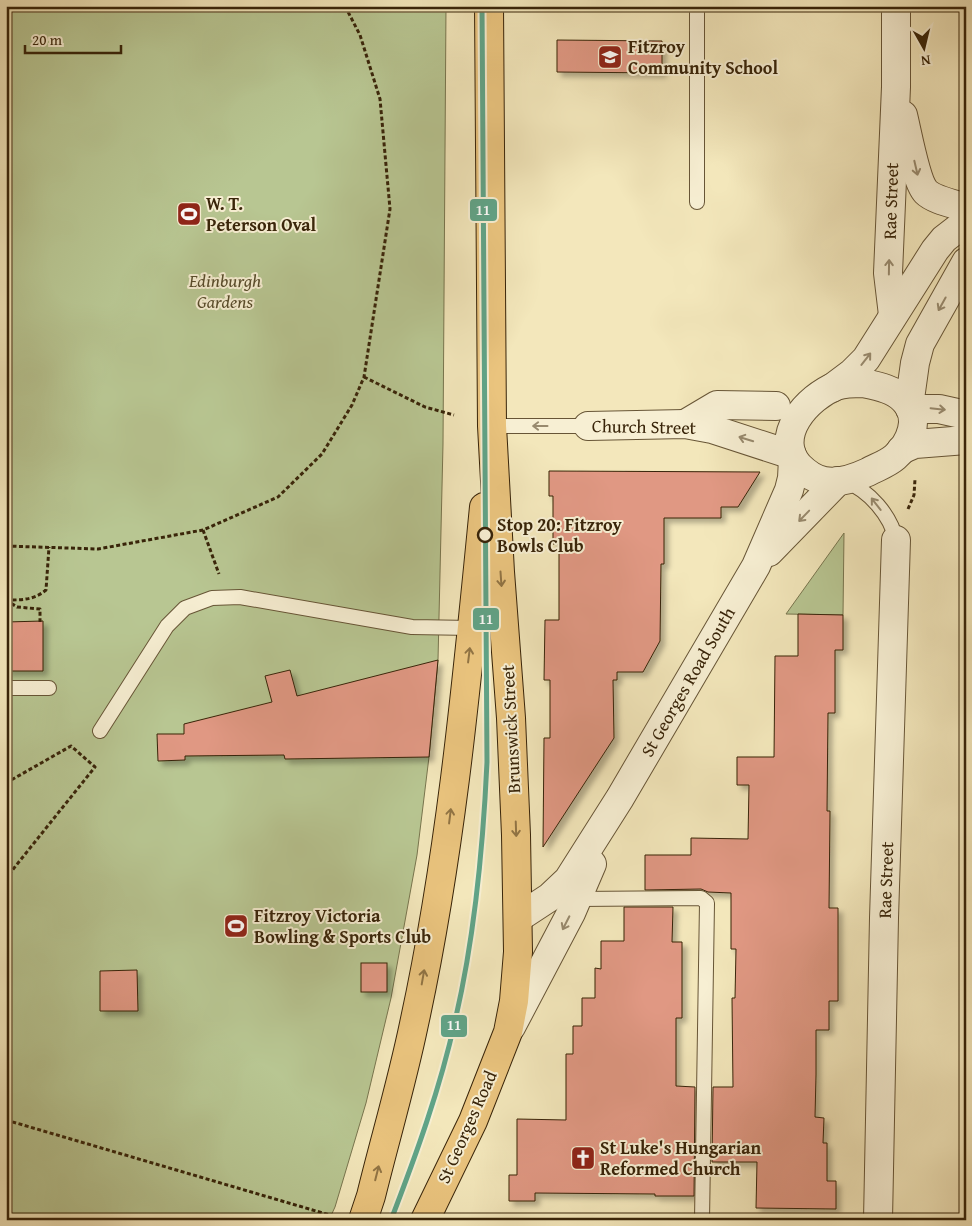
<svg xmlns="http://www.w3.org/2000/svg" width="972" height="1226" viewBox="0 0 972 1226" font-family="'Gentium Book Plus',serif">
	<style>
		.green { fill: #b8c692; stroke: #78754e }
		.building { fill: #e09883; stroke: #382409; filter: url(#shadow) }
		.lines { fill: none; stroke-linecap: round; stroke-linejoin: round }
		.service-casing { stroke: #675536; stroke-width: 16 }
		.minor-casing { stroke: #675536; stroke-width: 30 }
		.trunk-casing { stroke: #382409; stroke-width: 30 }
		.path { stroke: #382409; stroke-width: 3; stroke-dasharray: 4 2.5; stroke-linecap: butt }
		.service { stroke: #f7efd3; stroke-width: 14 }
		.minor { stroke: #f7efd3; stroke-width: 28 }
		.trunk { stroke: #eac47e; stroke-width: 28 }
		.tram-1-casing { stroke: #f7efd3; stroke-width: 9 }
		.tram-1 { stroke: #60a488; stroke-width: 5 }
		.oneway { stroke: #988a6e }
		.oneway2 { stroke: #917444 }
		.stop-dot { fill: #f7efd3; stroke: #382409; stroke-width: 2.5 }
		.labels { text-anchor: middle; stroke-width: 4; stroke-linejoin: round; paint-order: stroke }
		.poi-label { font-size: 18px; font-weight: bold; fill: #382409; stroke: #f7efd3; text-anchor: start }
		.street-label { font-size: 18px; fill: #382409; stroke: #f7efd3 }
		.park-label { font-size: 18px; font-style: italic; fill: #584c2b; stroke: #f7efd3 }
		.stop-label { font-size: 18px; font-weight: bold; fill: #382409; stroke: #f7efd3; text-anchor: start }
		.line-badge { stroke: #f7efd3; stroke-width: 2 }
		.badge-label { font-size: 14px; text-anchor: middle; font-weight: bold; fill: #fff }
	</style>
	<defs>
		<filter id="shadow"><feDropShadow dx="4.5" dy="4.5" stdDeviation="2.5" flood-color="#0004"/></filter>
	</defs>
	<rect width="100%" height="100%" fill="#f3e7bb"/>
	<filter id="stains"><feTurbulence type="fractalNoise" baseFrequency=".004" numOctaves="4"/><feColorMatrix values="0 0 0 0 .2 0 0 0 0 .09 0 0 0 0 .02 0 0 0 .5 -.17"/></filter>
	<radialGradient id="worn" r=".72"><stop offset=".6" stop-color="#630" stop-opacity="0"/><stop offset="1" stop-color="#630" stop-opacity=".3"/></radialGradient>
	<g class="green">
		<path d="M6 6H446L443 444 438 660 429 757 417 855 391 998 366 1103 335 1207 329 1220H6Z"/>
		<path d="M844 533 843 615 786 614Z"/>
	</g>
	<g class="building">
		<path d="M557 40 662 41V73L557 72Z"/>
		<path d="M549 471 760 472 738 507H721V518H664V564H661L660 641 643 672H617V680H613L614 738 543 847 544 738H550V680H544L545 620H559V544H553V496H549Z"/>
		<path d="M798 614 843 615V650H835V713H828L827 811H830L829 908H838V1001H829V1030H816V1075L815 1117 824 1118 823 1143H827V1181H836V1209L756 1208 757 1162H712L713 1087H733L732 998H735L736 949H731V893L708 892 701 889 645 890V855H691V838L748 839 749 785H737V757H774L775 656H798Z"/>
		<path d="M43 621V671H6V622Z"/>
		<path d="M438 660 429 757 285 759 284 755 185 756V760L158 761 157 734H184V724L272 702 265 676 290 670 297 696Z"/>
		<path d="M624 907H673L672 942H682V1018H676V1086L695 1087 694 1196H655V1194L535 1193V1201H509V1175H517V1119L566 1120V1054H573V1026H582V998H595V968L601 969V941H624Z"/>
		<rect x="361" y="963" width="26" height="29"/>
		<path d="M137 970 138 1011H100V971Z"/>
	</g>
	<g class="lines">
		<defs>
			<g id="service">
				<path d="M697 6V202"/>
				<path d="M492 426H588"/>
				<path d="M846 482C869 490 891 516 896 540"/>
				<path d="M6 688H49"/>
				<path d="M100 731 167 626 185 608 212 598 240 597 412 627 472 628"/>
				<path d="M577 899 701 898 707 903 702 1220"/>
			</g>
			<g id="minor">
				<path d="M903 115C907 131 916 182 926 192 934 200 955 204 966 208"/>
				<path d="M893 315 888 273 896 87V6"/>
				<path d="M863 383C877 386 894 389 904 400 922 417 910 444 895 457 887 464 877 467 868 472 855 478 839 484 824 481 814 479 806 473 799 466 772 436 808 397 836 386 845 383 854 383 863 383Z"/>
				<path d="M832 388 852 373 866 359 935 250 944 239 966 222"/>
				<path d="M909 406 915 363 920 344 966 262"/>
				<path d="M910 409H939L966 415"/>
				<path d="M685 424 717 405 776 406"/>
				<path d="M588 426 685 424 712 429 792 455"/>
				<path d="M901 450 915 444 966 440"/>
				<path d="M769 552 838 481"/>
				<path d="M518 918 550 897 568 880 620 798 756 566 789 490 792 478 793 459"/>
				<path d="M511 1027 571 913 592 864"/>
				<path d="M878 1220 884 918 896 540"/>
			</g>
			<g id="trunk">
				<path d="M363 1220 371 1196C385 1139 402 1082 414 1024 451 854 467 680 484 507"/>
				<path d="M425 1220 473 1121 508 1032 514 1001 518 952 516 835 511 718 500 572 492 426 489 6"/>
			</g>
		</defs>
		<use href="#service" class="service-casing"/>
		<use href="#minor" class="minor-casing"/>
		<use href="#trunk" class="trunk-casing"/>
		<g class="path">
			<path d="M364 377 425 407 454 415"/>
			<path d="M908 509 914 495 915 479"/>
			<path d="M203 530 219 574"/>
			<path d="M6 546 98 549 203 530 278 497 322 454 352 405 364 377 390 209 380 99 360 35 345 6"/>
			<path d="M6 600C22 600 34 600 46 590L49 547"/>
			<path d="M6 600 17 607 40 609V622"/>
			<path d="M6 783 71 746 95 767 6 878"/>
			<path d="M6 1120 333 1216"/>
		</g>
		<use href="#service" class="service"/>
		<use href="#minor" class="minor"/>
		<use href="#trunk" class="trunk"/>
		<defs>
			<path id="tram-1" d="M391 1220C416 1155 440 1089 455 1021 475 936 483 849 487 762L482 6"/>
		</defs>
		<use href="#tram-1" class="tram-1-casing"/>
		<use href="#tram-1" class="tram-1"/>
	</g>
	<defs><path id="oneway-shaft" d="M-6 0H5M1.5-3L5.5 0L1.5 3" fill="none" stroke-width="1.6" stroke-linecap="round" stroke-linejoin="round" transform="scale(1.25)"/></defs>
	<g class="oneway">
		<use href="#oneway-shaft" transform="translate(916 168) rotate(77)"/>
		<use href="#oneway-shaft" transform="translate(889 267) rotate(-89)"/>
		<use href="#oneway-shaft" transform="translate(942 304) rotate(119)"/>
		<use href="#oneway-shaft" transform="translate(866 359) rotate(-52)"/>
		<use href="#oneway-shaft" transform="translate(938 409) rotate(6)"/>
		<use href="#oneway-shaft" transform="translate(540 426) rotate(180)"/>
		<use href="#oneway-shaft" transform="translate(746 439) rotate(-163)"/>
		<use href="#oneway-shaft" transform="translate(876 504) rotate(-128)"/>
		<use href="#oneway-shaft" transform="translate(804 516) rotate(134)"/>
		<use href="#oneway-shaft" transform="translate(566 923) rotate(117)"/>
	</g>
	<g class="oneway2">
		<use href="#oneway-shaft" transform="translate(501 579) rotate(86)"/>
		<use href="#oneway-shaft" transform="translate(469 655) rotate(-83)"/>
		<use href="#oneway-shaft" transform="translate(450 816) rotate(-83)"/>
		<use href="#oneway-shaft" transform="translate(516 829) rotate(88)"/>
		<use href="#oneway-shaft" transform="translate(423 977) rotate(-80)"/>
		<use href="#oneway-shaft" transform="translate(377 1173) rotate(-76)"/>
	</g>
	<defs>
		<symbol id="school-square" viewBox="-11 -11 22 22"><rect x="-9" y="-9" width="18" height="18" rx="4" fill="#8f2418" stroke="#f7efd3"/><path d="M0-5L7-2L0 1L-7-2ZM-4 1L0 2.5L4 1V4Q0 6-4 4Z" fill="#fff"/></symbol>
		<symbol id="stadium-square" viewBox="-11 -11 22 22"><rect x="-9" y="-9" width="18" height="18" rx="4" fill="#8f2418" stroke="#f7efd3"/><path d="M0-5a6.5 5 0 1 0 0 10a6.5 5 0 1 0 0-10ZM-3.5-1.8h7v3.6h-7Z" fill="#fff"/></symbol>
		<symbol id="church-square" viewBox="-11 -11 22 22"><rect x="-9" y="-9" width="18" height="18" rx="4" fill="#8f2418" stroke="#f7efd3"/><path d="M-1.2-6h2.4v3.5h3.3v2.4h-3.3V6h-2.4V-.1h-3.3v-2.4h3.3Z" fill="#fff"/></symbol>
	</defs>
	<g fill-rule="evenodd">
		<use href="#school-square" x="596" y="43" width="28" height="28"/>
		<use href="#stadium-square" x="175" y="200" width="28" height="28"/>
		<use href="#stadium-square" x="222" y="912" width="28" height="28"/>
		<use href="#church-square" x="569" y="1144" width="28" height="28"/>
	</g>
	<circle class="stop-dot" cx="485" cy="535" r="7"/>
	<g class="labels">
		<g class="poi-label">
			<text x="628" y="53">Fitzroy<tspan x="628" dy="21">Community School</tspan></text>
			<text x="206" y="210">W. T.<tspan x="206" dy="21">Peterson Oval</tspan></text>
			<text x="254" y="922">Fitzroy Victoria<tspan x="254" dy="21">Bowling &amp; Sports Club</tspan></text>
			<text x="600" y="1154">St Luke's Hungarian<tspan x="600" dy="21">Reformed Church</tspan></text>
		</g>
		<g class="street-label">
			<text transform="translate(891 201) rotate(-88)" y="6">Rae Street</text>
			<text transform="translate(644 427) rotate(1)" y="6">Church Street</text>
			<text transform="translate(688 682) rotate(-60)" y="6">St Georges Road South</text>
			<text transform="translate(511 729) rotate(-93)" y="6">Brunswick Street</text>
			<text transform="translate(886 880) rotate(-88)" y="6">Rae Street</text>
			<text transform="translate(467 1127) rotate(-66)" y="6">St Georges Road</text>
		</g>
		<g class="park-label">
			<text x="225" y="287">Edinburgh<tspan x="225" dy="21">Gardens</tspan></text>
		</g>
		<g class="stop-label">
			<text x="497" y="531">Stop 20: Fitzroy<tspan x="497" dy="21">Bowls Club</tspan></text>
		</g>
	</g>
	<g class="line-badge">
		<rect x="469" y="198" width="29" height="24" rx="5" fill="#60a488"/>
		<rect x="472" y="607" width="28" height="24" rx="5" fill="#60a488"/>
		<rect x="440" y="1014" width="28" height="24" rx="5" fill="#60a488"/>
	</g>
	<g class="badge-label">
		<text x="483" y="215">11</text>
		<text x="486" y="624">11</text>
		<text x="454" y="1030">11</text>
	</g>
	<rect width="972" height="1226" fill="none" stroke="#f3e7bb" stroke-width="25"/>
	<rect x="8" y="8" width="957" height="1211" fill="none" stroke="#382409" stroke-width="2.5"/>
	<rect x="12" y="12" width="947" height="1201" fill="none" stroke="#382409"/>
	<g transform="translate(924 48) rotate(172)" stroke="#f7efd3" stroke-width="4" paint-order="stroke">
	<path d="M0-4L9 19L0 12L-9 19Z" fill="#382409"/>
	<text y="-8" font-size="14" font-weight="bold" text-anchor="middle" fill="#382409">N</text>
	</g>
	<path d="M25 45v8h96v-8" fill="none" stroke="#382409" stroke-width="2.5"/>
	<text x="32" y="45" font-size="15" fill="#382409" stroke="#f7efd3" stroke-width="4" paint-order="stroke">20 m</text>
	<rect width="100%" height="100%" filter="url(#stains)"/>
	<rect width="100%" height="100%" fill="url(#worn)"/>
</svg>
